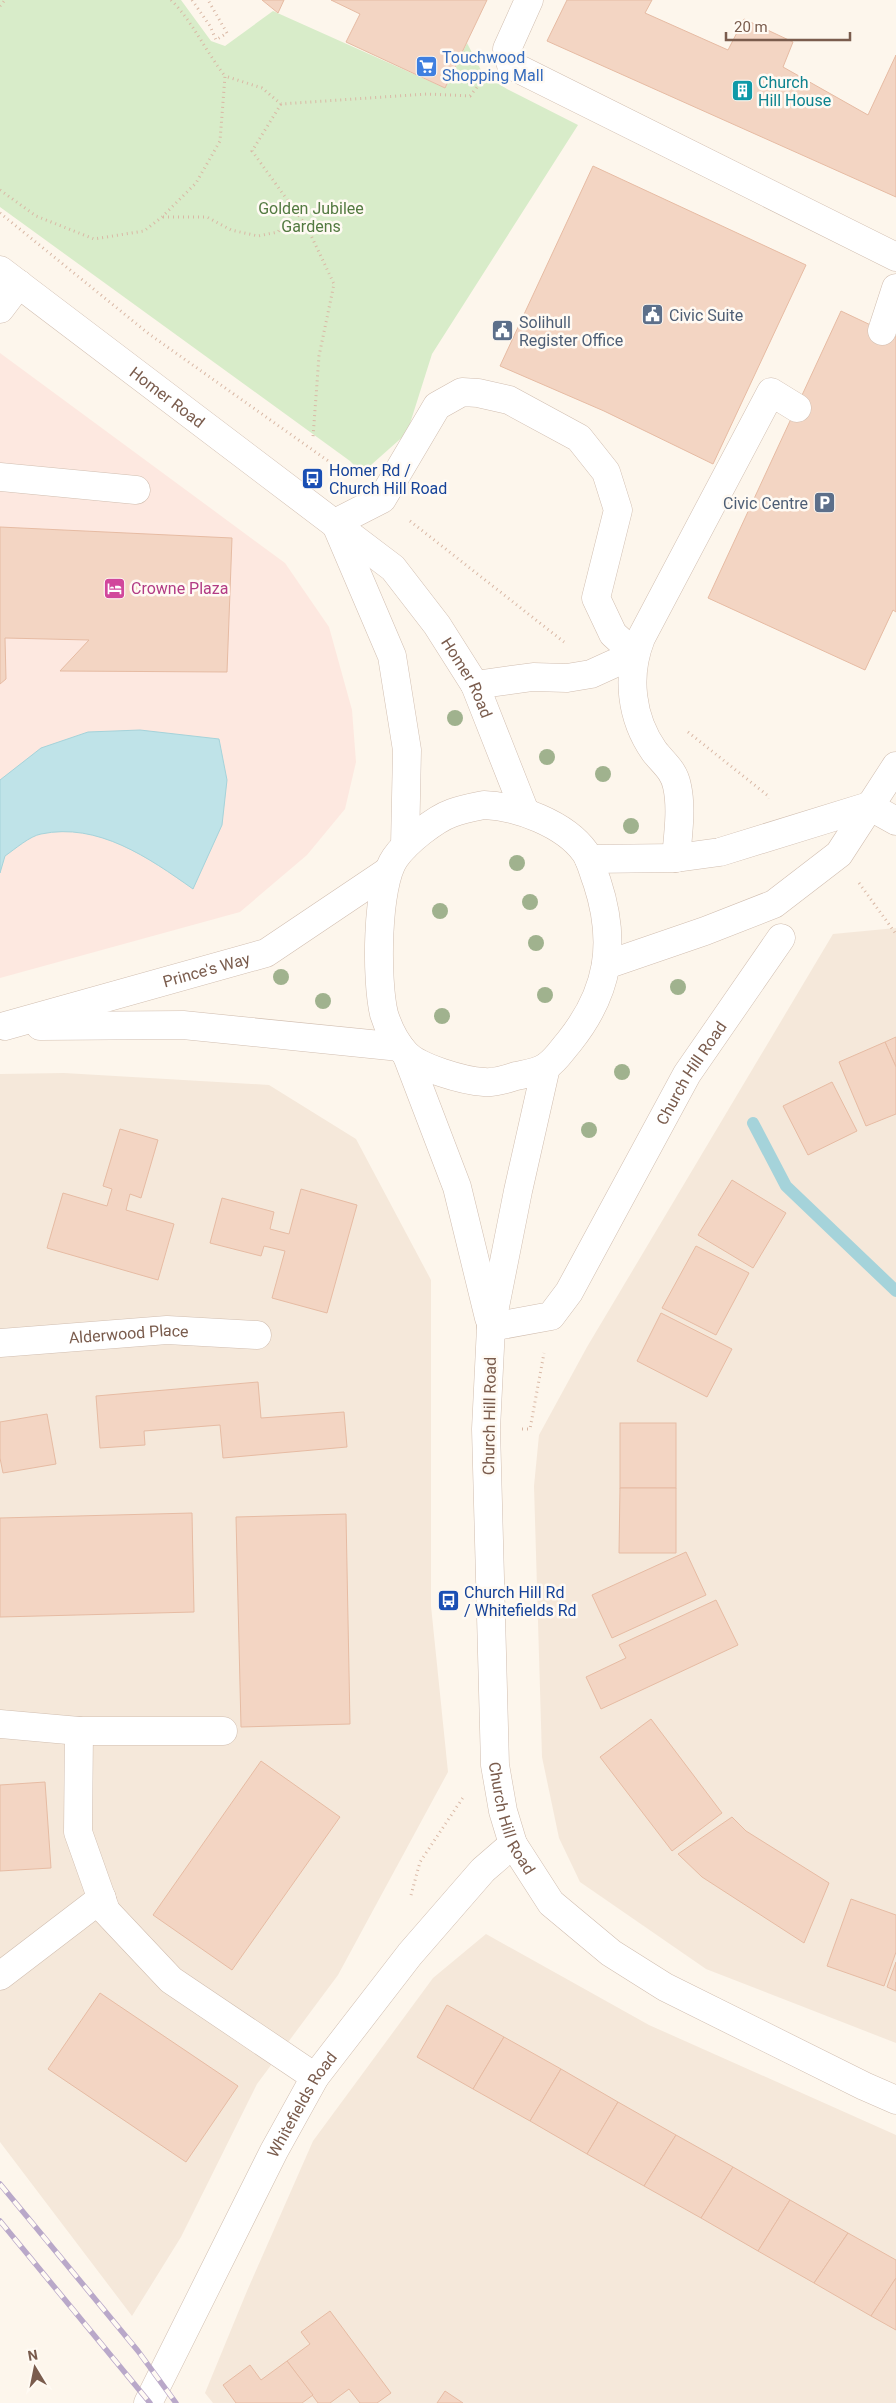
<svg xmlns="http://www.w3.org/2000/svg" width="896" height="2403" viewBox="0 0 896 2403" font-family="Roboto,sans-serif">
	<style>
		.residential { fill: #f5e8da }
		.commercial { fill: #fde8e0 }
		.green { fill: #d8ecc9 }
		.water { fill: #bfe3e8; stroke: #a5d3da }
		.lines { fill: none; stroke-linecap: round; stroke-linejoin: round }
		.stream { stroke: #a5d3da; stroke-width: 12 }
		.building { fill: #f3d5c3; stroke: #e6bba3 }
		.minor-casing { stroke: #d1beb0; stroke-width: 29 }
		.path { stroke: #d9b8a5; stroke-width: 3; stroke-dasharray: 1 4; stroke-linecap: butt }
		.minor { stroke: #fff; stroke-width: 28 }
		.rail-casing { stroke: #b9a8c9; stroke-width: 5.5 }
		.rail { stroke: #fffaf3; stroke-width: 4; stroke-dasharray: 11; stroke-linecap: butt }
		.tree { fill: #a0b28e }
		.labels { text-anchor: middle; stroke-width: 5; stroke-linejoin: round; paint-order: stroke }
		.shop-label { font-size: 16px; fill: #366cbe; stroke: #fffaf3; text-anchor: start }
		.culture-label { font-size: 16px; fill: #0d838f; stroke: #fffaf3; text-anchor: start }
		.park-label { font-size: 16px; fill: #537a41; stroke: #fffaf3 }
		.service-label { font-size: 16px; fill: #4e5e75; stroke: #fffaf3; text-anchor: start }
		.street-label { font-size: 16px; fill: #7a5c4d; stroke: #fffaf3 }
		.transit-label { font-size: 16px; fill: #164399; stroke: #fffaf3; text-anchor: start }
		.hotel-label { font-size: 16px; fill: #b23c85; stroke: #fffaf3; text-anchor: start }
	</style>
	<rect width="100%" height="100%" fill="#fdf6ec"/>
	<g class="residential">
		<path d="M896 928V2043L706 1969 580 1882 559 1838 542 1757 534 1486 539 1435 587 1347 833 934Z"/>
		<path d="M64 1073 269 1085 356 1139 431 1280V1606L448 1772 338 1975 257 2084 181 2237 132 2316 0 2142V1074Z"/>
		<path d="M486 1934 649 2025 896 2135V2403H213L205 2393 247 2291 313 2141 433 1978Z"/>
	</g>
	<path class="commercial" d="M0 353 285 563 329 627 352 710 356 762 345 809 307 855 240 912 0 978Z"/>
	<path class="green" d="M0 0H181L211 41 225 46 273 11 445 88 467 43 483 74 507 89 578 125 432 354 407 433 362 473 350 461 0 207Z"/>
	<path class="water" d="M140 730 219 739 227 780 222 825 193 889C149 858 98 822 41 834 30 836 15 849 5 856L0 873V780L41 748 88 732Z"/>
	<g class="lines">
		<path class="stream" d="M753 1123 786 1186 896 1291"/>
	</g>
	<g class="building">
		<path d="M262 0H284L278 13Z"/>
		<path d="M331 0H487L445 88 346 42 360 14Z"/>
		<path d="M567 0H652L645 13 728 50 744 19 793 42 783 67 868 115 896 55V197L547 41Z"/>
		<path d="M593 166 806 265 713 464 604 411 500 366Z"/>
		<path d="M841 311 896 337V612L893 610 865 670 708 598Z"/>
		<path d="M0 527 232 538 227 672 60 671 89 640 5 638 6 679 0 684Z"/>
		<path d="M896 1037V1067L885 1042Z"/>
		<path d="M885 1042 896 1067V1114L866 1126 839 1062Z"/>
		<path d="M832 1082 857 1131 808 1155 783 1106Z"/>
		<path d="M120 1129 158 1140 141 1198 130 1194 126 1210 174 1224 158 1280 47 1248 63 1193 107 1206 112 1189 103 1186Z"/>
		<path d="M732 1180 786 1213 753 1268 698 1235Z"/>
		<path d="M301 1189 357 1205 327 1313 272 1298 285 1251 264 1246 261 1256 210 1243 222 1198 274 1212 270 1229 289 1234Z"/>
		<path d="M696 1246 749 1273 716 1335 662 1308Z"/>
		<path d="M661 1313 732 1349 707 1397 637 1361Z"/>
		<path d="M258 1382 261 1418 344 1412 347 1447 223 1458 220 1425 144 1431 145 1445 100 1448 96 1396Z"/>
		<path d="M47 1414 56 1464 3 1473 0 1458V1422Z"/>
		<rect x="620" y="1423" width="56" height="65"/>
		<path d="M620 1488H676V1553H619Z"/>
		<path d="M192 1513 194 1612 0 1617V1518Z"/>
		<path d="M346 1514 350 1724 241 1727 236 1517Z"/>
		<path d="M686 1552 706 1595 612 1638 592 1595Z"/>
		<path d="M716 1600 738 1645 601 1709 586 1677 626 1658 619 1645Z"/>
		<path d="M651 1719 722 1813 672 1851 600 1757Z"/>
		<path d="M261 1761 340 1817 232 1970 153 1915Z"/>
		<path d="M45 1782 51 1868 0 1871V1785Z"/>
		<path d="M732 1817 746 1831 829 1883 804 1943 702 1877 678 1854Z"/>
		<path d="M851 1899 896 1915V1952L884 1986 827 1966Z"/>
		<path d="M896 1962V1991L887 1987Z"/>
		<path d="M100 1993 238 2086 186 2162 48 2069Z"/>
		<path d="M447 2005 504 2037 473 2089 417 2057Z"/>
		<path d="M504 2037 561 2069 530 2121 473 2089Z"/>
		<path d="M561 2069 618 2102 587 2154 530 2121Z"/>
		<path d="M618 2102 676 2135 644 2186 587 2154Z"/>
		<path d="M676 2135 733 2167 701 2218 644 2186Z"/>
		<path d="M733 2167 790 2200 758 2251 701 2218Z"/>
		<path d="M790 2200 848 2233 814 2283 758 2251Z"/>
		<path d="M848 2233 896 2260V2278L871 2316 814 2283Z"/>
		<path d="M896 2278V2330L871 2316Z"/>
		<path d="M330 2311 391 2393 377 2403H360L349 2389 330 2403H318L287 2361 310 2344 301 2332Z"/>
		<path d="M287 2361 313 2395 302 2403H236L223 2385 250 2365 261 2380Z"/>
		<path d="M445 2391 463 2403H437Z"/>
	</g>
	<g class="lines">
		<defs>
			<g id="minor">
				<path d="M529 0 507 49 511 65 896 257"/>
				<path id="s1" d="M0 270 393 568 437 625 475 685 525 812"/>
				<path d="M0 309 19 284"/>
				<path d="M882 331 896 288"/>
				<path d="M0 477 136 490"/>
				<path d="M335 523 382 499 437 406 462 392 478 393 509 400 579 438 606 472 618 510 596 598 613 634 635 654 591 674 567 678 533 677 475 685"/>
				<path d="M337 527 392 656 407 750 405 846"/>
				<path d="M484 805C517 806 565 824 585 852 591 861 593 872 597 882 617 943 609 992 569 1042 562 1050 556 1060 547 1066 540 1072 525 1074 516 1076 507 1079 494 1083 484 1082 465 1081 418 1068 405 1053 396 1043 388 1027 384 1014 376 981 376 885 395 858 406 842 435 819 452 813 463 809 474 807 484 805Z"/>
				<path d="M869 806 896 821"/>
				<path d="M676 858C678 835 682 808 677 786 674 770 663 763 654 751 631 718 626 676 641 638L771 392 797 408"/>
				<path d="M589 859 676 858 720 852 869 806"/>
				<path d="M606 965 705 931 774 904 839 854 896 766"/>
				<path id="s2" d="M5 1026 266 953 388 871"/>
				<path d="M40 1026 183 1025 400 1047"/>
				<path d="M407 1056 457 1187 489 1318"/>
				<path id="s3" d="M546 1067 518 1191 491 1327 486 1429 495 1765 503 1811 513 1844 551 1903 611 1953 665 1987 864 2086 896 2100"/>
				<path id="s4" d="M491 1327 551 1316 569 1292 687 1074 781 938"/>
				<path id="s5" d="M0 1343 167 1330 257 1335"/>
				<path d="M0 1724 79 1731H223"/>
				<path d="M79 1731 78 1832 106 1911 171 1980 315 2077"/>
				<path d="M0 1976 102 1898"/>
				<path id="s6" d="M148 2403 274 2151 315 2077 410 1954 483 1870 513 1844"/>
			</g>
		</defs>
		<use href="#minor" class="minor-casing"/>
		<g class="path">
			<path d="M171 0C193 22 206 52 225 76"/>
			<path d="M192 0 210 26 216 40 227 33 208 0"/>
			<path d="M0 6 5 0"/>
			<path d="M281 104 252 151 307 227 334 284 319 356 313 437"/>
			<path d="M0 190 36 216 94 239 144 231 162 217 196 183 220 141 225 76 262 88 281 104 427 94 470 96 481 82"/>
			<path d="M0 213 149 334 348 475"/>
			<path d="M163 217H207L231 230 258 236 278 232 294 210"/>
			<path d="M410 521 564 642"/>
			<path d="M688 732 767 795 768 799"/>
			<path d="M859 883 896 934"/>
			<path d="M522 1429H530L544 1353"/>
			<path d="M411 1895 420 1862 464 1796"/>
		</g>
		<use href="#minor" class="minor"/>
		<defs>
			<g id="rail">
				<path d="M0 2184 138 2351 176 2403"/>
				<path d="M0 2221 150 2403"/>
			</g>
		</defs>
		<use href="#rail" class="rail-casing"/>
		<use href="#rail" class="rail"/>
	</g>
	<g class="tree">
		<circle cx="455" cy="718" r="8"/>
		<circle cx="547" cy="757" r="8"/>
		<circle cx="603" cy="774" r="8"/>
		<circle cx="631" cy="826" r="8"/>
		<circle cx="517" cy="863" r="8"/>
		<circle cx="530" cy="902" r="8"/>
		<circle cx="440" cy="911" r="8"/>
		<circle cx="536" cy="943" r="8"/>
		<circle cx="281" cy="977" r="8"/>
		<circle cx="678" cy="987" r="8"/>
		<circle cx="545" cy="995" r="8"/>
		<circle cx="323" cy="1001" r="8"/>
		<circle cx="442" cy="1016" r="8"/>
		<circle cx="622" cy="1072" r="8"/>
		<circle cx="589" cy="1130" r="8"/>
	</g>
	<defs>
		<symbol id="supermarket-square" viewBox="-11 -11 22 22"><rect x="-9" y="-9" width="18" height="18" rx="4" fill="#3f7fe0" stroke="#fffaf3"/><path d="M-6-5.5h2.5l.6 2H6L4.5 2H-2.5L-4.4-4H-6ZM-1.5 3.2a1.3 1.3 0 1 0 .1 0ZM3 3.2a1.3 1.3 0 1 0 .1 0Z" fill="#fff"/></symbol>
		<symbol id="building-square" viewBox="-11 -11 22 22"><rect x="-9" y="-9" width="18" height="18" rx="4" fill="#0f9aa8" stroke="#fffaf3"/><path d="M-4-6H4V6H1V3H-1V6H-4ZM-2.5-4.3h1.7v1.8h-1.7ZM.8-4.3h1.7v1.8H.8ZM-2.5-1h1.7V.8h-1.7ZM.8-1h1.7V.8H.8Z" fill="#fff"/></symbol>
		<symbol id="civic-square" viewBox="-11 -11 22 22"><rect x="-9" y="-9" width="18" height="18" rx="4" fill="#5c6f8a" stroke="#fffaf3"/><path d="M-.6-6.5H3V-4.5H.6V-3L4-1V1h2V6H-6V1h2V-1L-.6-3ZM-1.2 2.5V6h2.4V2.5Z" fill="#fff"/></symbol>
		<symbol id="bus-square" viewBox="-11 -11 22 22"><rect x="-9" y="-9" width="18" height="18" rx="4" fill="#1a4fb4" stroke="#fffaf3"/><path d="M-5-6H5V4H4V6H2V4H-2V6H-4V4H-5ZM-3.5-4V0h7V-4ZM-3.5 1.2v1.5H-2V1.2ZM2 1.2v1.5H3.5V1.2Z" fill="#fff"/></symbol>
		<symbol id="parking-square" viewBox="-11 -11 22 22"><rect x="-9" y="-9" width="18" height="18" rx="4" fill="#5c6f8a" stroke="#fffaf3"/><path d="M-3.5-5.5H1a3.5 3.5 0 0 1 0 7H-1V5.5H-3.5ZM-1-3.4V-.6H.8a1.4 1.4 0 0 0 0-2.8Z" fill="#fff"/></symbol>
		<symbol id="hotel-square" viewBox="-11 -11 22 22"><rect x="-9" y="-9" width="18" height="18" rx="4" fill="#d1479c" stroke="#fffaf3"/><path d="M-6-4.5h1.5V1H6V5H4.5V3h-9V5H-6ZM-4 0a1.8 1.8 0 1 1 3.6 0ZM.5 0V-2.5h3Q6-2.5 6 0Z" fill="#fff"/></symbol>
	</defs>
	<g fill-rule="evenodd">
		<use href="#supermarket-square" x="414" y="54" width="25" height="25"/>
		<use href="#building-square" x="730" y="78" width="25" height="25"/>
		<use href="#civic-square" x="640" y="302" width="25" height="25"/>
		<use href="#civic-square" x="490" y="318" width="25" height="25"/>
		<use href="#bus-square" x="300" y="466" width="25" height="25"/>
		<use href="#parking-square" x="812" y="490" width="25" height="25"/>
		<use href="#hotel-square" x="102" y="576" width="25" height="25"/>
		<use href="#bus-square" x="436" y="1588" width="25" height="25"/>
	</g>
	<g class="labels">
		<g class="shop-label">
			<text x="442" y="63">Touchwood<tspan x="442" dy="18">Shopping Mall</tspan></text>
		</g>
		<g class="culture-label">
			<text x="758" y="88">Church<tspan x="758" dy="18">Hill House</tspan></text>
		</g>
		<g class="park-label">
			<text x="311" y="214">Golden Jubilee<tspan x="311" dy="18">Gardens</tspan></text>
		</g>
		<g class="service-label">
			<text x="669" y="321">Civic Suite</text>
			<text x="519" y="328">Solihull<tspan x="519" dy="18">Register Office</tspan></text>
			<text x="808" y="509" text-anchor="end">Civic Centre</text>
		</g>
		<g class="street-label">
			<text dy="6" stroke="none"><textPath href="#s1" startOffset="210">Homer Road</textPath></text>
			<text dy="6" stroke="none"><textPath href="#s1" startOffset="626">Homer Road</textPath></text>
			<text dy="6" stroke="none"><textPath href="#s2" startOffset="209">Prince's Way</textPath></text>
			<text dy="6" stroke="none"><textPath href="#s4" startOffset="342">Church Hill Road</textPath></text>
			<text dy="6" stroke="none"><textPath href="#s5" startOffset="129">Alderwood Place</textPath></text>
			<text transform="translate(489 1416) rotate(-89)" y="6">Church Hill Road</text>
			<text dy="6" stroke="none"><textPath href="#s3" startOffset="760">Church Hill Road</textPath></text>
			<text dy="6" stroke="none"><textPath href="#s6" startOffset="336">Whitefields Road</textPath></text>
		</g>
		<g class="transit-label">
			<text x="329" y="476">Homer Rd /<tspan x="329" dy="18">Church Hill Road</tspan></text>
			<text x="464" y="1598">Church Hill Rd<tspan x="464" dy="18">/ Whitefields Rd</tspan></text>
		</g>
		<g class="hotel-label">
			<text x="131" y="594">Crowne Plaza</text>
		</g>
	</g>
	<g transform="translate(35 2368) rotate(350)" stroke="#fffaf3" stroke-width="4" paint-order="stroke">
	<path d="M0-4L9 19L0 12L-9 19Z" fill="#7a5c4d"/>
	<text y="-8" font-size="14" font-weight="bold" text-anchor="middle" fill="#7a5c4d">N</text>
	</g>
	<path d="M726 32v8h124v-8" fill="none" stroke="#7a5c4d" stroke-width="2.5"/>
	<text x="734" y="32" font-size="15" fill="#7a5c4d" stroke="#fffaf3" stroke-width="4" paint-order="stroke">20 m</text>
</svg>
